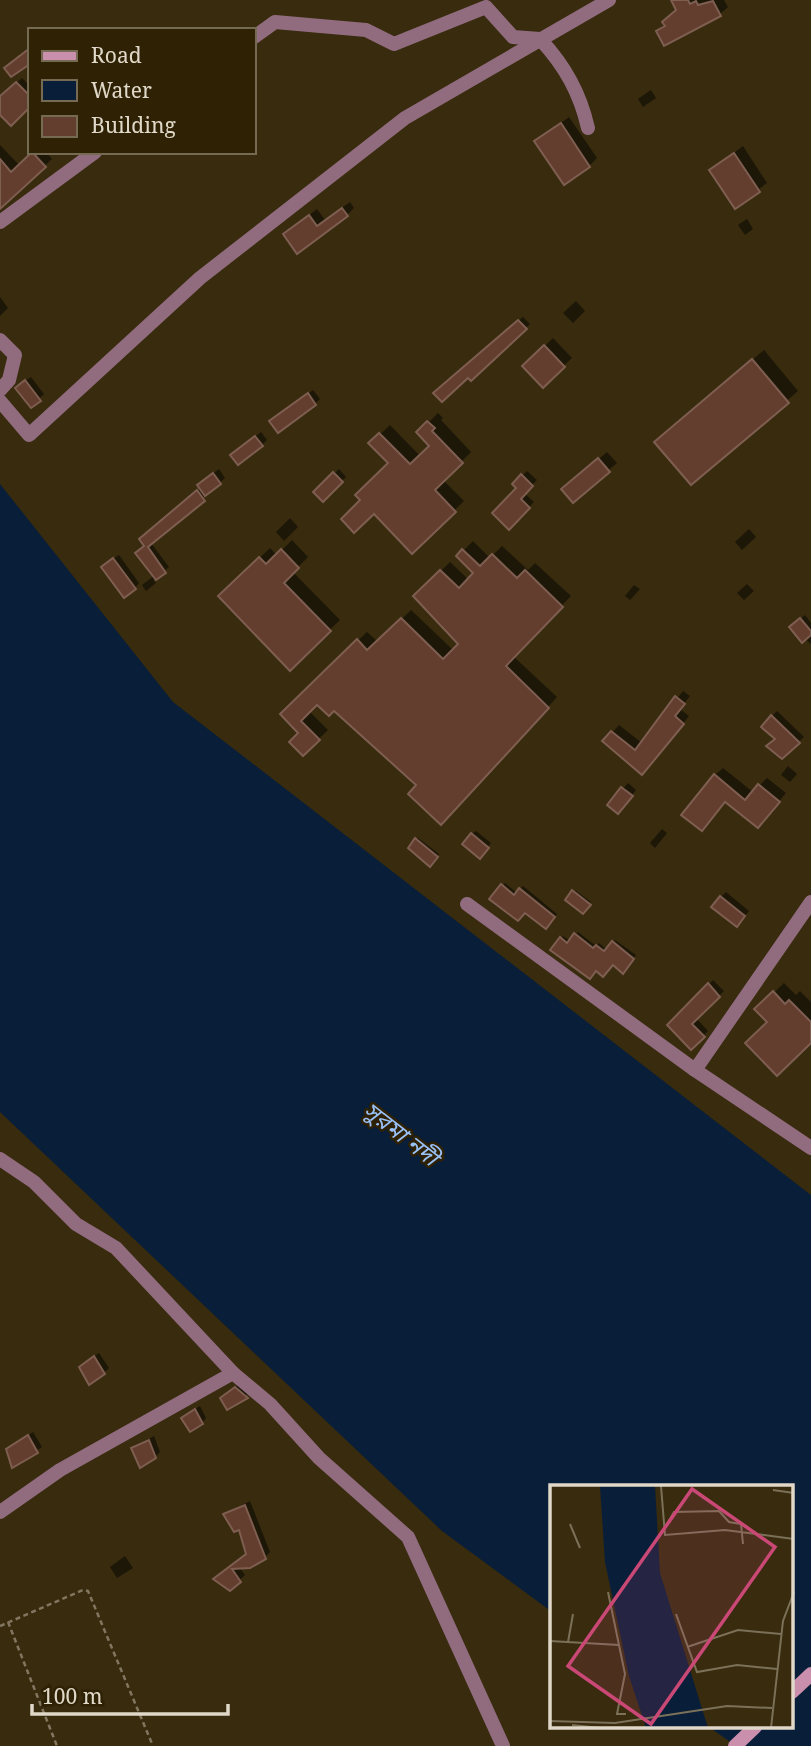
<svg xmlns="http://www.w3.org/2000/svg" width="811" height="1746" viewBox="0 0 811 1746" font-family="'Noto Serif','Noto Sans Bengali',serif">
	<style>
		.water { fill: #091e39 }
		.shadow { fill: #0007 }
		.building { fill: #633d2e; stroke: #7e5e51; stroke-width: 2 }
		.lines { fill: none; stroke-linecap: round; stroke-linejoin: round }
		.path { stroke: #81765f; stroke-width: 2.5; stroke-dasharray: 5 3.5; stroke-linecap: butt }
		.minor { stroke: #916c7f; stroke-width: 14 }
		.secondary { stroke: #ca8fad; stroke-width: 14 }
		.labels { text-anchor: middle; stroke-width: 5; stroke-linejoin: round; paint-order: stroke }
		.water-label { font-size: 23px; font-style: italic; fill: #99c1f7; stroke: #2e2104 }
		.inset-road { fill: none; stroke: #7b7058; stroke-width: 2 }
		.view { fill: #ca4876; fill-opacity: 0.15; stroke: #ca4876; stroke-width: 3.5 }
		.inset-edge { fill: none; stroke: #e0d8c8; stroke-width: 3.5 }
	</style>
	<rect width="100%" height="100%" fill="#382b0e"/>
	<path class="water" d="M0 484 173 702 811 1195V1746H736L709 1727H792V1487H552V1612L442 1531 0 1112Z"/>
	<g class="shadow">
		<path d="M678 0H724L728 7 720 14 665 44 658 31 678 9Z"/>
		<path d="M22 78 30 86V109L0 112V98Z"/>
		<path d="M651 90 656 98 643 107 638 99Z"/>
		<path d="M569 117 597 158 589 166 537 141Z"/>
		<path d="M0 145 20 166 34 152H46L52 159 0 207Z"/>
		<path d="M743 146 767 183 736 207 711 170Z"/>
		<path d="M350 202 354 208 347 215 297 251 285 234 317 209 325 220Z"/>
		<path d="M747 219 753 229 745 235 738 225Z"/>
		<path d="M0 297 8 308 0 316Z"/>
		<path d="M576 301 585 311 573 323 563 313Z"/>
		<path d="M523 317 530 324 471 379 468 375 439 389Z"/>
		<path d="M553 338 572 358 543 385 525 366Z"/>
		<path d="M764 350 798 391 691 483 667 432Z"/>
		<path d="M31 377 44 394 31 406 22 383Z"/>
		<path d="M313 390 320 399 315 404 276 417Z"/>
		<path d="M438 413 443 418 441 420 471 452 443 480 464 501 412 551 363 500 390 463 371 443 390 425 420 456 432 445 419 432Z"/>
		<path d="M261 432 267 440 262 445 237 450Z"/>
		<path d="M607 452 617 463 573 500 572 482Z"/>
		<path d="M219 469 225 478 151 543 169 567 153 580 156 583 146 591 142 585 154 576 145 535 201 488 204 480Z"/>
		<path d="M339 469 346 477 323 499 315 492Z"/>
		<path d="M527 471 537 480 524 493 534 502 509 527 518 488 514 484Z"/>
		<path d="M290 518 298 527 284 541 276 532Z"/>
		<path d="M749 529 756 537 742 550 735 542Z"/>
		<path d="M292 540 308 557 293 572 340 620 290 668 220 596 270 548 277 555Z"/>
		<path d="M473 541 490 558 502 546 528 570 535 563 571 596 513 656 557 697 450 814 360 729 357 732 334 708 318 702 309 711 328 730 303 754 300 733 282 714 367 632 378 642 411 610 453 650 460 644 415 597 450 562 469 580 476 573 458 556Z"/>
		<path d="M119 555 139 583 135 588 108 563Z"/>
		<path d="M747 584 754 591 744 600 737 593Z"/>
		<path d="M634 585 640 589 630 600 625 596Z"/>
		<path d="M805 615 811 623V644L791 627Z"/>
		<path d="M683 691 690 696 680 709 689 716 649 766 605 741 619 725 642 743Z"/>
		<path d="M777 711 804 737 782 757 772 716Z"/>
		<path d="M788 766 797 774 790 782 781 775Z"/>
		<path d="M723 768 753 792 767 778 786 793 765 818 715 775Z"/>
		<path d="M628 783 636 790 623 807 609 805Z"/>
		<path d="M662 829 667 833 655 848 650 843Z"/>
		<path d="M476 831 491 843 483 853 472 834Z"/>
		<path d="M418 838 439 854 430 864 410 848Z"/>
		<path d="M505 883 517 893 523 886 557 914 546 927 526 910 492 898Z"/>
		<path d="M575 890 591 902 583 912 567 900Z"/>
		<path d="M726 892 749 911 741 920 721 897Z"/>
		<path d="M578 932 596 946 599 943 607 950 615 940 636 955 623 971 613 963 599 971 552 950 563 936 570 941Z"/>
		<path d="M713 980 724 991 696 1018 708 1031 691 1048 669 1025Z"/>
		<path d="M784 983 796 995 800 991 811 1002V1040L769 1022 757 1009Z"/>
		<path d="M99 1353 109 1368 104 1373 86 1362Z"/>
		<path d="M241 1383 251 1392 228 1407 227 1393Z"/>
		<path d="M200 1406 206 1418 202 1423 188 1413Z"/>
		<path d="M33 1432 42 1447 13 1466 8 1450Z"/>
		<path d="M154 1436 160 1452 155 1457 133 1449Z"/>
		<path d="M250 1501 270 1552 265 1557 239 1567 245 1575 230 1589 216 1579 247 1554 240 1528 225 1514Z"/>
		<path d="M125 1556 133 1568 117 1578 110 1567Z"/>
	</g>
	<g class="building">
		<path d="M671 0H688L690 4 696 1 698 5 713 1 721 16 664 46 656 31 665 26 662 22 676 10Z"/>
		<path d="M30 48V64L11 77 4 68Z"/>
		<path d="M16 82 30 96V107L11 126 0 115V96Z"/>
		<path d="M561 123 590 167 564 185 534 141Z"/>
		<path d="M32 152 46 167 0 209V159L11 172Z"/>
		<path d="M734 153 760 192 735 209 709 170Z"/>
		<path d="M342 208 348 216 297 254 283 234 309 215 317 226Z"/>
		<path d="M518 320 527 329 471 381 468 378 442 402 433 393Z"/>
		<path d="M544 345 565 367 543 388 522 366Z"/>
		<path d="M752 359 789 403 691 485 654 442Z"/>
		<path d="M25 380 41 401 31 408 15 388Z"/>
		<path d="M308 393 316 405 278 433 269 421Z"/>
		<path d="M427 421 435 428 432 431 463 463 435 490 456 512 412 554 374 514 354 533 341 519 360 500 355 495 388 463 368 443 379 433 410 464 429 446 416 432Z"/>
		<path d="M255 436 263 446 238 465 230 455Z"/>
		<path d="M598 458 610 472 573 503 561 489Z"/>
		<path d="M333 472 343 482 323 502 313 492Z"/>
		<path d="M213 473 221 484 205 496 197 485Z"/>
		<path d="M521 474 533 486 521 499 530 508 509 530 492 513 516 488 512 484Z"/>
		<path d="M197 490 205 501 148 547 166 573 156 580 135 553 144 546 139 539Z"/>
		<path d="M281 549 299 568 284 583 331 631 290 671 218 596 259 557 266 564Z"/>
		<path d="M462 549 480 566 492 554 517 578 525 570 563 607 506 666 549 708 441 825 408 794 416 785 334 711 329 716 317 705 301 721 320 740 303 756 289 742 298 733 280 714 357 639 367 650 401 618 443 659 458 644 413 596 440 570 459 588 473 573 456 556Z"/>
		<path d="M113 558 136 589 124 598 101 567Z"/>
		<path d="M800 618 811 631V635L802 643 789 627Z"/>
		<path d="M675 696 685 704 675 716 684 724 642 775 602 741 611 731 635 750Z"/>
		<path d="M771 715 800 743 782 759 766 746 775 739 761 727Z"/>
		<path d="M714 774 745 800 758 784 780 802 758 828 725 802 702 831 681 815Z"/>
		<path d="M621 787 633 796 618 814 607 805Z"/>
		<path d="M471 833 489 848 480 859 462 844Z"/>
		<path d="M415 838 438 857 430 867 408 848Z"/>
		<path d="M501 884 514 895 519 888 555 917 546 929 525 913 518 921 489 899Z"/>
		<path d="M572 890 591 905 583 914 565 900Z"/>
		<path d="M720 896 745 916 737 927 711 907Z"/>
		<path d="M574 933 593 948 596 945 604 951 612 941 634 959 623 974 613 965 603 977 596 971 590 979 550 950 560 937 567 943Z"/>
		<path d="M708 983 720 997 692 1024 705 1037 691 1050 667 1025Z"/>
		<path d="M773 991 785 1004 789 1000 811 1022V1043L777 1076 745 1043 767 1022 754 1009Z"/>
		<path d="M94 1356 105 1374 89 1385 79 1367Z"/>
		<path d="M235 1387 248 1398 227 1410 220 1398Z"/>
		<path d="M195 1409 203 1424 190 1432 181 1418Z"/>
		<path d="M28 1435 38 1453 12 1468 6 1449Z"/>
		<path d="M149 1440 156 1458 140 1468 131 1448Z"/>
		<path d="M245 1505 266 1559 250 1568 232 1569 241 1582 230 1591 213 1579 246 1554 239 1530 234 1532 223 1514Z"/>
	</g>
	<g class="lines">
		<g class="path">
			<path d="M8 1622 57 1746"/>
			<path d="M0 1626 83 1590 88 1591 153 1746"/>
		</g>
		<g class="minor">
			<path d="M254 37 275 22 366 30 394 44 486 7 513 37 540 39C565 66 580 93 588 128"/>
			<path d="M0 222 95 152"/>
			<path d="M0 340 15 355 9 380 0 390"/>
			<path d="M0 401 29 435 200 278 405 118 609 0"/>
			<path d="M467 904 695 1070 811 1148"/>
			<path d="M695 1070 811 902"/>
			<path d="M0 1159 34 1182 76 1224 116 1248 233 1373 270 1404 319 1458 408 1537 503 1746"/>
			<path d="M0 1512 60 1470 233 1373"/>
		</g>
		<g class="secondary">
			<path d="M792 1692 811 1674"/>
			<path d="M735 1746 755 1727"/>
		</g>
	</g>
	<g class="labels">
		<g class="water-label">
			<text transform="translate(401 1134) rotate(38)" y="8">সুরমা নদী</text>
		</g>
	</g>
	<g transform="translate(550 1485)">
		<rect width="243" height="243" fill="#382b0e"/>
		<path d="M50 1H105L110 88 158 243H96L79 191 55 77Z" fill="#091e39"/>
		<path class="inset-road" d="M111 1 115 50 175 45 244 54M223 5 244 8M20 39 30 63M114 44 124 27 169 26 179 37 191 39 193 59M58 107 75 189 67 229H76M126 129 147 187 187 180 227 184M0 156 69 160M18 157 23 129M137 162 188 145 231 149M0 236 65 238 177 221 222 223M22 240 51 243M221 243 233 136 244 107"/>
		<path class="view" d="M142 4 225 62 101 239 18 181Z"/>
		<rect width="243" height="243" class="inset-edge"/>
	</g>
	<rect x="28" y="28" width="228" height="126" fill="#2e2104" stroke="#756a52" stroke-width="2"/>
	<rect x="42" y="51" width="35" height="10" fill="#ca8fad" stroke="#756a52" stroke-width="2"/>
	<text x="91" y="63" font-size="21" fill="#e0d8c8">Road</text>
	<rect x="42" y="80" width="35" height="21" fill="#091e39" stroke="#756a52" stroke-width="2"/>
	<text x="91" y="98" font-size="21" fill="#e0d8c8">Water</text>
	<rect x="42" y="116" width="35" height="21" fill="#633d2e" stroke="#756a52" stroke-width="2"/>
	<text x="91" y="133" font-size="21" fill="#e0d8c8">Building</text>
	<path d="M32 1704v10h196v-10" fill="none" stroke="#e0d8c8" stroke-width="3.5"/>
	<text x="42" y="1704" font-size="21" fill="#e0d8c8" stroke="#2e2104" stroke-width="5" paint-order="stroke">100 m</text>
</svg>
